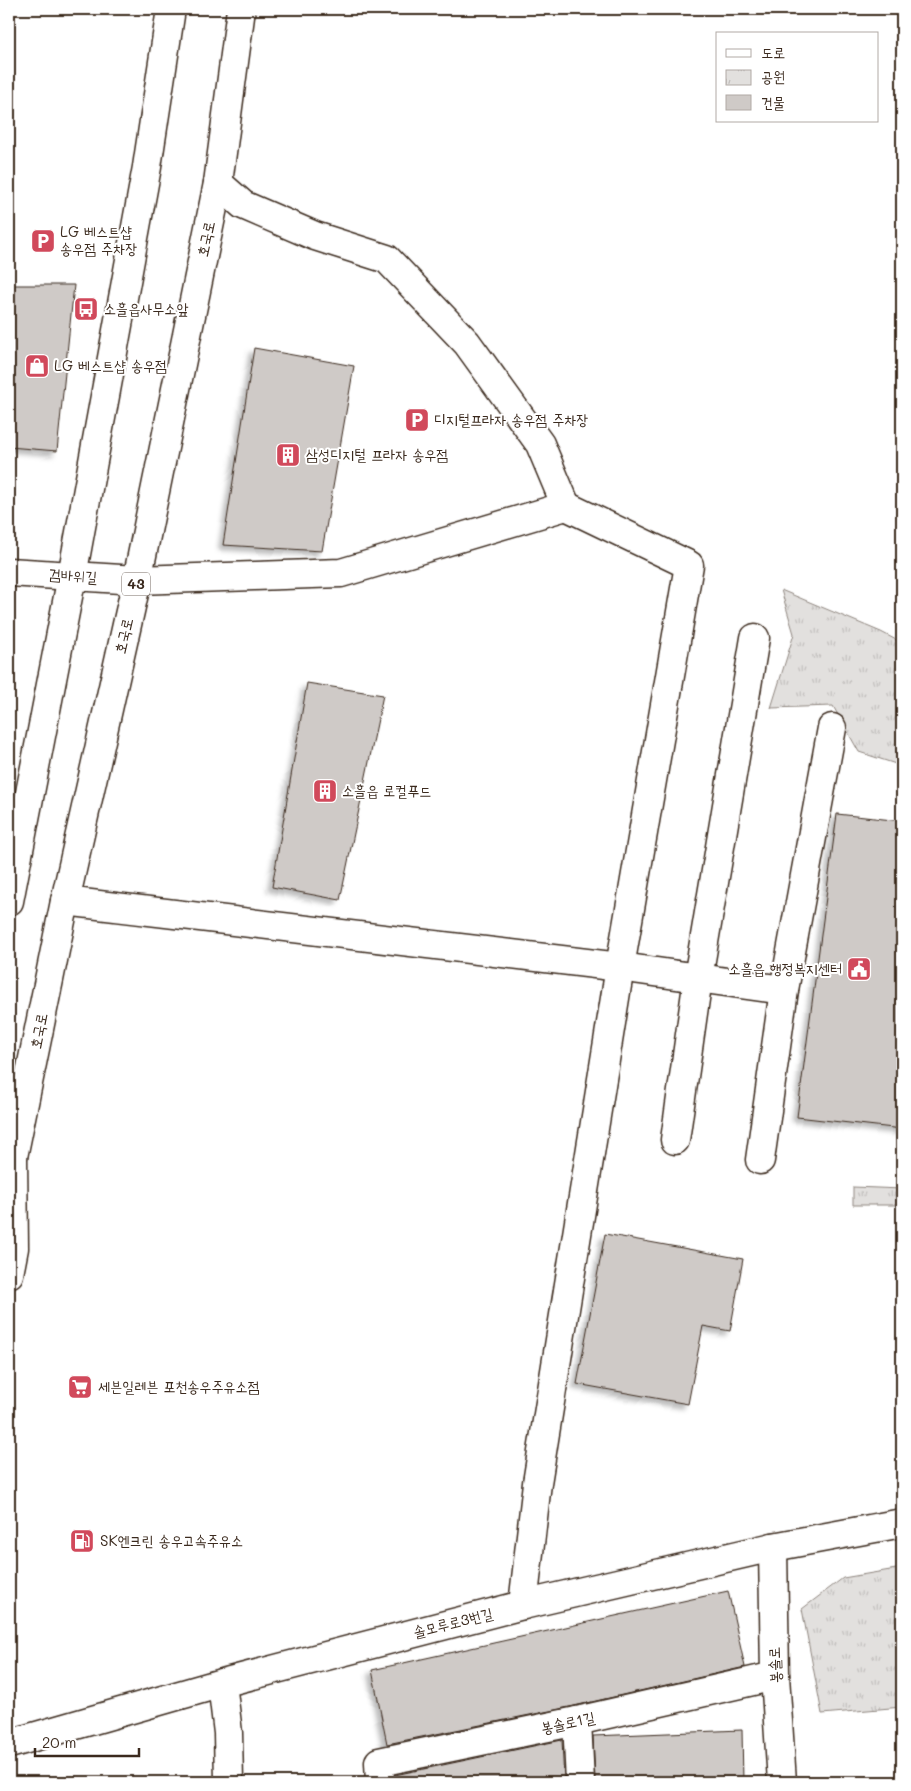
<svg xmlns="http://www.w3.org/2000/svg" width="911" height="1791" viewBox="0 0 911 1791" font-family="Mali,'Poor Story',sans-serif">
	<style>
		.park { fill: url(#park-tufts); stroke: #8e857e }
		.building { fill: #cfcac7; stroke: #3b2a1e; filter: url(#shadow) }
		.lines { fill: none; stroke-linecap: round; stroke-linejoin: round }
		.minor-casing { stroke: #3b2a1e; stroke-width: 31 }
		.tertiary-casing { stroke: #3b2a1e; stroke-width: 31 }
		.secondary-casing { stroke: #3b2a1e; stroke-width: 31 }
		.primary-casing { stroke: #3b2a1e; stroke-width: 31 }
		.minor { stroke: #fff; stroke-width: 28 }
		.tertiary { stroke: #fff; stroke-width: 28 }
		.secondary { stroke: #fff; stroke-width: 28 }
		.primary { stroke: #fff; stroke-width: 28 }
		.labels { text-anchor: middle; stroke-width: 4; stroke-linejoin: round; paint-order: stroke }
		.shield { fill: #fff; stroke: #766a62; stroke-width: 1 }
		.shield-label { font-size: 14px; font-weight: bold; fill: #3b2a1e }
		.poi-label { font-size: 15px; fill: #3b2a1e; stroke: #fff; text-anchor: start }
		.street-label { font-size: 15px; fill: #3b2a1e; stroke: #fff }
	</style>
	<defs>
		<pattern id="park-tufts" width="24" height="20" patternUnits="userSpaceOnUse" patternTransform="scale(1.25)"><rect width="24" height="20" fill="#e2e0de"/><path d="M3 7l-1-3M5 7V3M7 7l1-3M15 17l-1-3M17 17v-4M19 17l1-3" fill="none" stroke="#c3c0be"/></pattern>
		<filter id="shadow"><feDropShadow dx="-4.5" dy="4.5" stdDeviation="2.5" flood-color="#0004"/></filter>
	</defs>
	<rect width="100%" height="100%" fill="#fff"/>
	<filter id="ink" filterUnits="userSpaceOnUse"><feTurbulence type="fractalNoise" baseFrequency=".02" numOctaves="2"/><feDisplacementMap in="SourceGraphic" scale="10" xChannelSelector="R" yChannelSelector="G"/><feConvolveMatrix kernelMatrix="1 2 1 2 8 2 1 2 1" color-interpolation-filters="sRGB"/></filter>
	<g filter="url(#ink)">
		<g class="park">
			<path d="M781 590 881 632 902 643V766L859 752 833 706 771 708 794 634Z"/>
			<path d="M853 1187 902 1189V1205H853Z"/>
			<path d="M902 1568V1707L822 1714 802 1609 843 1578Z"/>
		</g>
		<g class="building">
			<path d="M9 285H74L57 451 9 447Z"/>
			<path d="M254 348 354 366 322 551 223 545Z"/>
			<path d="M307 683 383 695 340 900 272 887Z"/>
			<path d="M837 814 902 821V1129L797 1117Z"/>
			<path d="M605 1234 743 1259 730 1331 703 1326 688 1404 577 1384Z"/>
			<path d="M728 1591 745 1667 574 1706 387 1744 372 1670Z"/>
			<path d="M742 1730 743 1782H595L593 1736Z"/>
			<path d="M562 1740 564 1782H396L395 1775Z"/>
		</g>
		<g class="lines">
			<defs>
				<g id="minor">
					<path d="M218 183 243 205 315 236 387 259 467 343 540 444 566 506"/>
					<path d="M137 580 341 573 566 506 689 565 620 967 537 1483 523 1605"/>
					<path d="M65 901 620 967 784 990 832 728"/>
					<path d="M675 1140 698 978 755 638"/>
					<path d="M760 1160 784 990"/>
					<path d="M773 1547 775 1676 782 1782"/>
					<path d="M222 1683 228 1733 229 1782"/>
					<path d="M577 1721 580 1782"/>
					<path d="M9 1744 222 1683 523 1605 773 1547 902 1523"/>
					<path d="M380 1782 379 1762 577 1721 775 1676"/>
				</g>
				<path id="tertiary" d="M9 572 137 580"/>
				<path id="secondary" d="M9 1274 14 1248 13 1157"/>
				<g id="primary">
					<path d="M9 901 72 576 147 167 171 9"/>
					<path d="M9 1171 13 1157 65 901 137 580 218 183 241 9"/>
				</g>
			</defs>
			<use href="#minor" class="minor-casing"/>
			<use href="#tertiary" class="tertiary-casing"/>
			<use href="#secondary" class="secondary-casing"/>
			<use href="#primary" class="primary-casing"/>
			<use href="#minor" class="minor"/>
			<use href="#tertiary" class="tertiary"/>
			<use href="#secondary" class="secondary"/>
			<use href="#primary" class="primary"/>
		</g>
	</g>
	<defs>
		<symbol id="parking-square" viewBox="-11 -11 22 22"><rect x="-9" y="-9" width="18" height="18" rx="4" fill="#d1495b" stroke="#fff"/><path d="M-3.5-5.5H1a3.5 3.5 0 0 1 0 7H-1V5.5H-3.5ZM-1-3.4V-.6H.8a1.4 1.4 0 0 0 0-2.8Z" fill="#fff"/></symbol>
		<symbol id="bus-square" viewBox="-11 -11 22 22"><rect x="-9" y="-9" width="18" height="18" rx="4" fill="#d1495b" stroke="#fff"/><path d="M-5-6H5V4H4V6H2V4H-2V6H-4V4H-5ZM-3.5-4V0h7V-4ZM-3.5 1.2v1.5H-2V1.2ZM2 1.2v1.5H3.5V1.2Z" fill="#fff"/></symbol>
		<symbol id="shop-square" viewBox="-11 -11 22 22"><rect x="-9" y="-9" width="18" height="18" rx="4" fill="#d1495b" stroke="#fff"/><path d="M-5-2.5h2.3a2.7 3.5 0 0 1 5.4 0H5L5.5 6h-11ZM-1.5-2.5h3a1.5 2.3 0 0 0-3 0Z" fill="#fff"/></symbol>
		<symbol id="building-square" viewBox="-11 -11 22 22"><rect x="-9" y="-9" width="18" height="18" rx="4" fill="#d1495b" stroke="#fff"/><path d="M-4-6H4V6H1V3H-1V6H-4ZM-2.5-4.3h1.7v1.8h-1.7ZM.8-4.3h1.7v1.8H.8ZM-2.5-1h1.7V.8h-1.7ZM.8-1h1.7V.8H.8Z" fill="#fff"/></symbol>
		<symbol id="civic-square" viewBox="-11 -11 22 22"><rect x="-9" y="-9" width="18" height="18" rx="4" fill="#d1495b" stroke="#fff"/><path d="M-.6-6.5H3V-4.5H.6V-3L4-1V1h2V6H-6V1h2V-1L-.6-3ZM-1.2 2.5V6h2.4V2.5Z" fill="#fff"/></symbol>
		<symbol id="supermarket-square" viewBox="-11 -11 22 22"><rect x="-9" y="-9" width="18" height="18" rx="4" fill="#d1495b" stroke="#fff"/><path d="M-6-5.5h2.5l.6 2H6L4.5 2H-2.5L-4.4-4H-6ZM-1.5 3.2a1.3 1.3 0 1 0 .1 0ZM3 3.2a1.3 1.3 0 1 0 .1 0Z" fill="#fff"/></symbol>
		<symbol id="fuel-square" viewBox="-11 -11 22 22"><rect x="-9" y="-9" width="18" height="18" rx="4" fill="#d1495b" stroke="#fff"/><path d="M-5.5-6h7V0h2V4h1.3V-2.5L3-4.5l.8-.8L6-3V5H2.5V1h-1V6h-7ZM-4.2-4.7v3.2H.2V-4.7Z" fill="#fff"/></symbol>
	</defs>
	<g fill-rule="evenodd">
		<use href="#parking-square" x="29" y="227" width="28" height="28"/>
		<use href="#bus-square" x="72" y="295" width="28" height="28"/>
		<use href="#shop-square" x="23" y="352" width="28" height="28"/>
		<use href="#parking-square" x="403" y="406" width="28" height="28"/>
		<use href="#building-square" x="274" y="441" width="28" height="28"/>
		<use href="#building-square" x="311" y="777" width="28" height="28"/>
		<use href="#civic-square" x="845" y="955" width="28" height="28"/>
		<use href="#supermarket-square" x="66" y="1373" width="28" height="28"/>
		<use href="#fuel-square" x="68" y="1527" width="28" height="28"/>
	</g>
	<g class="labels">
		<rect class="shield" x="122" y="572.5" width="28" height="23" rx="4"/>
		<g class="shield-label">
			<text x="136" y="589">43</text>
		</g>
		<g class="poi-label">
			<text x="60" y="237">LG 베스트샵<tspan x="60" dy="17">송우점 주차장</tspan></text>
			<text x="104" y="314">소흘읍사무소앞</text>
			<text x="54" y="371">LG 베스트샵 송우점</text>
			<text x="434" y="425">디지털프라자 송우점 주차장</text>
			<text x="306" y="460">삼성디지털 프라자 송우점</text>
			<text x="342" y="796">소흘읍 로컬푸드</text>
			<text x="842" y="974" text-anchor="end">소흘읍 행정복지센터</text>
			<text x="98" y="1392">세븐일레븐 포천송우주유소점</text>
			<text x="100" y="1546">SK엔크린 송우고속주유소</text>
		</g>
		<g class="street-label">
			<text transform="translate(206 239) rotate(-78)" y="5">호국로</text>
			<text transform="translate(73 576) rotate(4)" y="5">검바위길</text>
			<text transform="translate(124 636) rotate(-77)" y="5">호국로</text>
			<text transform="translate(39 1031) rotate(-79)" y="5">호국로</text>
			<text transform="translate(453 1623) rotate(-14)" y="5">솔모루로3번길</text>
			<text transform="translate(775 1665) rotate(-92)" y="5">봉솔로</text>
			<text transform="translate(568 1723) rotate(-12)" y="5">봉솔로1길</text>
		</g>
	</g>
	<rect width="911" height="1791" fill="none" stroke="#fff" stroke-width="30"/>
	<rect x="15" y="15" width="881" height="1761" fill="none" stroke="#3b2a1e" stroke-width="2" filter="url(#ink)"/>
	<rect x="716" y="32" width="162" height="90" fill="#ffffff" stroke="#b1aaa5"/>
	<rect x="726" y="49" width="25" height="8" fill="#ffffff" stroke="#b1aaa5"/>
	<text x="761" y="58" font-size="15" fill="#3b2a1e">도로</text>
	<rect x="726" y="70" width="25" height="15" fill="url(#park-tufts)" stroke="#b1aaa5"/>
	<text x="761" y="82" font-size="15" fill="#3b2a1e">공원</text>
	<rect x="726" y="95" width="25" height="15" fill="#cfcac7" stroke="#b1aaa5"/>
	<text x="761" y="108" font-size="15" fill="#3b2a1e">건물</text>
	<path d="M35 1748v8h104v-8" fill="none" stroke="#3b2a1e" stroke-width="2.5"/>
	<text x="42" y="1748" font-size="15" fill="#3b2a1e" stroke="#ffffff" stroke-width="4" paint-order="stroke">20 m</text>
</svg>
